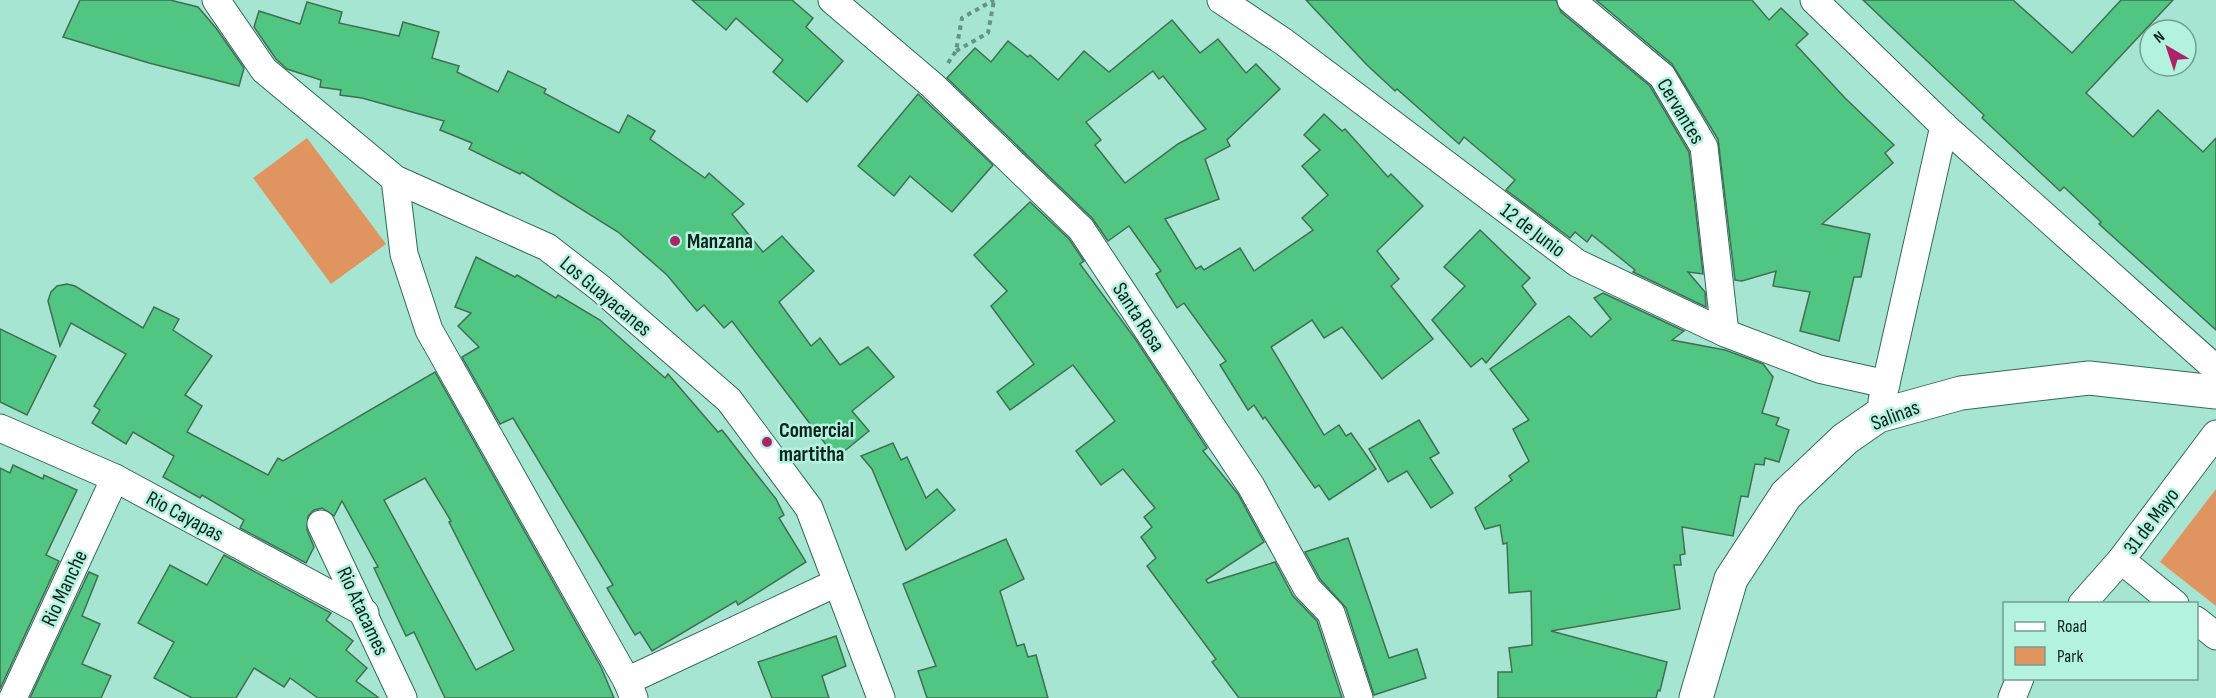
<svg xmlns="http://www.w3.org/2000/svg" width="2216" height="698" viewBox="0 0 2216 698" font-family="'Sofia Sans Condensed',sans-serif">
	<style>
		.green { fill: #e09560 }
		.building { fill: #50c682; stroke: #426e52; stroke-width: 1.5; fill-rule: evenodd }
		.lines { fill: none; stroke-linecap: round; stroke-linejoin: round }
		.street-casing { stroke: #2f6a5c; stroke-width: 29 }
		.secondary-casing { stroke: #2f6a5c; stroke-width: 35 }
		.path { stroke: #649285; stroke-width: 4; stroke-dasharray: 4.5 4.5; stroke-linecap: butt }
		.street { stroke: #fff; stroke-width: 27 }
		.secondary { stroke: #fff; stroke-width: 33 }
		.poi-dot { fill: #ab2469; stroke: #b4f2e0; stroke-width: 2 }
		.labels { text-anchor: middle; stroke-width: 5; stroke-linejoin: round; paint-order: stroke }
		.street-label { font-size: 21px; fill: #0a231d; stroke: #b4f2e0 }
		.poi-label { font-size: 21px; font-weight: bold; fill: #0a231d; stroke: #b4f2e0; text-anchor: start }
	</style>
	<rect width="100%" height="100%" fill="#a7e5d3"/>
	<g class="green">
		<path d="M307 138 386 244 331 284 253 178Z"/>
		<path d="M2216 489V606L2160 562Z"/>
	</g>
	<g class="building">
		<path d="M80 0H170L198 7 216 28 244 68 239 86 149 63 63 37Z"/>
		<path d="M692 0H792L813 18 806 27 843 61 807 102 773 72 783 60 736 18 726 30Z"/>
		<path d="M1306 0H1556L1561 12 1650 86 1689 152 1703 274 1688 272 1705 292 1706 307 1633 272 1635 270 1592 235 1587 242 1575 232 1570 238 1506 190 1515 180 1464 137 1459 144 1397 89 1395 91 1367 65Z"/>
		<path d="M1596 0H1752L1769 20 1781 8 1808 34 1796 45 1845 98 1894 145 1885 153 1893 163 1822 224 1870 234 1861 277H1854L1839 341 1800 331 1810 292 1773 286 1776 271 1742 281 1735 280 1718 139 1672 64Z"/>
		<path d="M1863 0H2013L2072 53 2121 0H2173L2086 93 2133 137 2158 110 2203 152 2216 138V330L2099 224 2101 222 2064 187 2060 191 1982 118 1984 115Z"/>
		<path d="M307 2 342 12 339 23 399 36 403 22 439 32 432 58 459 66 457 72 498 92 508 71 546 89 544 93 619 133 628 115 655 131 650 139 705 178 709 173 744 204 732 214 763 252 782 236 814 271 779 302 811 346 820 338 840 365 868 347 894 377 852 411 869 431 836 458 732 321 724 328 704 305 697 311 667 275 618 232 522 172 520 174 469 149 472 143 440 130 444 121 362 98 340 95 341 90 320 87 321 80 287 69 276 59 254 27 259 11 300 24Z"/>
		<path d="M1172 20 1200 53 1218 39 1246 73 1256 64 1280 89 1227 140 1230 146 1205 159 1219 199 1165 219 1196 269 1201 266 1204 270 1240 248 1254 271 1313 230 1302 218 1328 195 1302 166 1320 150 1304 135 1324 114 1342 131 1345 129 1388 177 1391 174 1423 206 1377 251 1399 279 1391 286 1433 339 1382 379 1342 327 1324 338 1312 320 1271 347 1324 435 1339 425 1346 436 1351 433 1376 469 1329 500 1319 485 1315 488 1265 417 1263 419 1254 405 1248 410 1220 365 1226 361 1184 303 1177 308 1156 274 1161 271 1129 226 1108 241 1092 218 947 78 975 48 991 62 1008 41 1028 57 1030 55 1058 80 1084 51 1109 72ZM1153 71 1159 79 1163 76 1206 129 1178 144 1125 183 1095 145 1101 140 1086 122Z"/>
		<path d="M918 94 993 165 952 212 910 176 894 196 858 166Z"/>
		<path d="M1030 202 1069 239 1084 261 1080 264 1136 340 1207 448 1203 451 1238 494 1264 542 1206 580 1208 583 1275 562 1293 596 1317 621 1342 698H1239L1212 662 1216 659 1147 566 1156 558 1141 537 1152 527 1144 517 1155 508 1123 469 1101 485 1076 451 1115 421 1073 365 1010 410 997 392 1034 364 991 306 1007 291 974 255Z"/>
		<path d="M1480 230 1530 278 1522 286 1536 304 1486 363 1482 358 1471 367 1432 320 1465 286 1444 267Z"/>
		<path d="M476 257 515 277 517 275 556 298 558 295 600 320 665 378 668 374 718 432 722 430 776 499 784 515 779 518 806 562 738 605 736 601 652 651 640 632 635 635 607 588 613 585 513 418 500 424 462 357 479 347 458 326 471 313 455 307Z"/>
		<path d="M67 284 75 286 143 328 154 307 179 319 173 330 212 356 185 395 202 406 187 432 268 475 278 458 283 461 435 372 601 667 614 698H445L414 632 406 636 374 568 378 567 342 501 334 516 322 508 314 510 308 516 307 530 314 547 306 563 240 528 244 520 202 495 200 498 163 477 174 456 133 432 126 444 92 423 100 410 94 406 126 354 71 323 60 346 48 301 51 292 57 286ZM425 478 451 521 449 522 514 650 476 670 384 500Z"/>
		<path d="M1603 293 1684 331 1672 340 1725 350 1763 364 1773 377 1762 413 1779 418 1776 425 1789 430 1779 462 1765 458 1764 465 1755 464 1748 497 1741 496 1733 536 1682 527 1685 554 1680 555 1681 565H1674L1680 609 1551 631 1667 662 1660 691 1658 690 1656 698H1498V672H1512L1509 648 1532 645 1531 591 1509 593 1507 543 1503 544 1500 525 1485 529 1475 508 1512 480 1509 476 1529 461 1513 429 1529 420 1490 369 1569 316 1591 337 1611 319 1594 298Z"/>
		<path d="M0 329 56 356 27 415 0 402Z"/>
		<path d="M1419 420 1439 453 1430 458 1453 493 1431 508 1407 471 1388 482 1369 449Z"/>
		<path d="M893 443 901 460 907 457 926 498 937 489 955 510 906 550 872 469 861 456Z"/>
		<path d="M13 465 43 479 44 475 77 490 46 555 59 561 0 689V468L10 473Z"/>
		<path d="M1348 538 1389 658 1417 649 1426 678 1374 695 1346 608 1320 579 1305 552Z"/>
		<path d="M1006 539 1024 579 1000 591 1017 646 1024 644 1028 657 1036 655 1048 698H927L918 671 936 666 903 584Z"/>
		<path d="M224 555 331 613 326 620 353 641 346 650 367 668 356 681 379 698H318L290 678 284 687 254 668 236 698H192L154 678 174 642 138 623 170 565 207 585Z"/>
		<path d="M89 572 98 576 82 616 100 624 82 664 111 676 101 698H30Z"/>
		<path d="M836 636 846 666 822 676 829 698H772L758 662Z"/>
	</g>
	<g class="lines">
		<defs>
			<g id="street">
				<path d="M216 0 264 70 395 179 547 247 600 288 729 400 809 508 881 698"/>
				<path d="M832 0 932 85 1081 229 1251 486 1307 588 1331 613 1359 698"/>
				<path d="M1221 0 1284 42 1577 263 1725 333 1819 369 1886 384"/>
				<path d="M1571 0 1662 76 1704 147 1725 333"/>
				<path d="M1814 0 1944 126 2216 369"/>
				<path d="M395 179 404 254 429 330 627 681 634 698"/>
				<path d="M1882 401 1944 126"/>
				<path d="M0 428 115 478 365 613"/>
				<path d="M321 524 403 698"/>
				<path d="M2121 560 2175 604"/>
				<path d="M2082 604 2121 560 2216 434"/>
				<path d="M2196 620 2216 636"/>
				<path d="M627 681 836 583"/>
				<path d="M13 698 115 478"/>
				<path d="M2012 698 2020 678"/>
			</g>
			<path id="secondary" d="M1696 698 1731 579 1786 495 1845 439 1878 416 1961 393 2089 378 2216 392"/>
		</defs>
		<use href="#street" class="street-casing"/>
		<use href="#secondary" class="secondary-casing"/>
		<g class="path">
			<path d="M956 51 988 33 994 0"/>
			<path d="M948 63 956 51 962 18 994 0"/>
		</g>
		<use href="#street" class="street"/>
		<use href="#secondary" class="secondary"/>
	</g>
	<g class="poi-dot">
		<circle cx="675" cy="241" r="6"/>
		<circle cx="767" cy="442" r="6"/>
	</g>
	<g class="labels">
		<g class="street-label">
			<text transform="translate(1681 111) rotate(59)" y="7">Cervantes</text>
			<text transform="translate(1533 230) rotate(37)" y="7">12 de Junio</text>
			<text transform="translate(606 296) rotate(40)" y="7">Los Guayacanes</text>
			<text transform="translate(1139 317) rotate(57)" y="7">Santa Rosa</text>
			<text transform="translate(1895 415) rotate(-21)" y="7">Salinas</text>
			<text transform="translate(185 516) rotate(28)" y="7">Rio Cayapas</text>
			<text transform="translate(2151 521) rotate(-53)" y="7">31 de Mayo</text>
			<text transform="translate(64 588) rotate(-65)" y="7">Rio Manche</text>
			<text transform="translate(363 611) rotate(65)" y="7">Rio Atacames</text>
		</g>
		<g class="poi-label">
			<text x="687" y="248">Manzana</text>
			<text x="779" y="437">Comercial<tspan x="779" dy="24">martitha</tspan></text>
		</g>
	</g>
	<rect x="2003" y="602" width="195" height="78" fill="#b4f2e0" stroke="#709f92" stroke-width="1.5"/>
	<rect x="2015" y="622" width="30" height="9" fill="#ffffff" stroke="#709f92" stroke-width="1.5"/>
	<text x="2057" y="632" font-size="18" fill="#0a231d">Road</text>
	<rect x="2015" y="647" width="30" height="18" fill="#e09560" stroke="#709f92" stroke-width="1.5"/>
	<text x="2057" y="662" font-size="18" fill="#0a231d">Park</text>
	<g transform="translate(2168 48) rotate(321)"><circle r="28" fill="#b4f2e0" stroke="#709f92" stroke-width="1.5"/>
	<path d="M0-4.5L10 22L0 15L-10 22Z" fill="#ab2469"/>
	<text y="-9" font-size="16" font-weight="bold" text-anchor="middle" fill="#0a231d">N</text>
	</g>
</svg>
